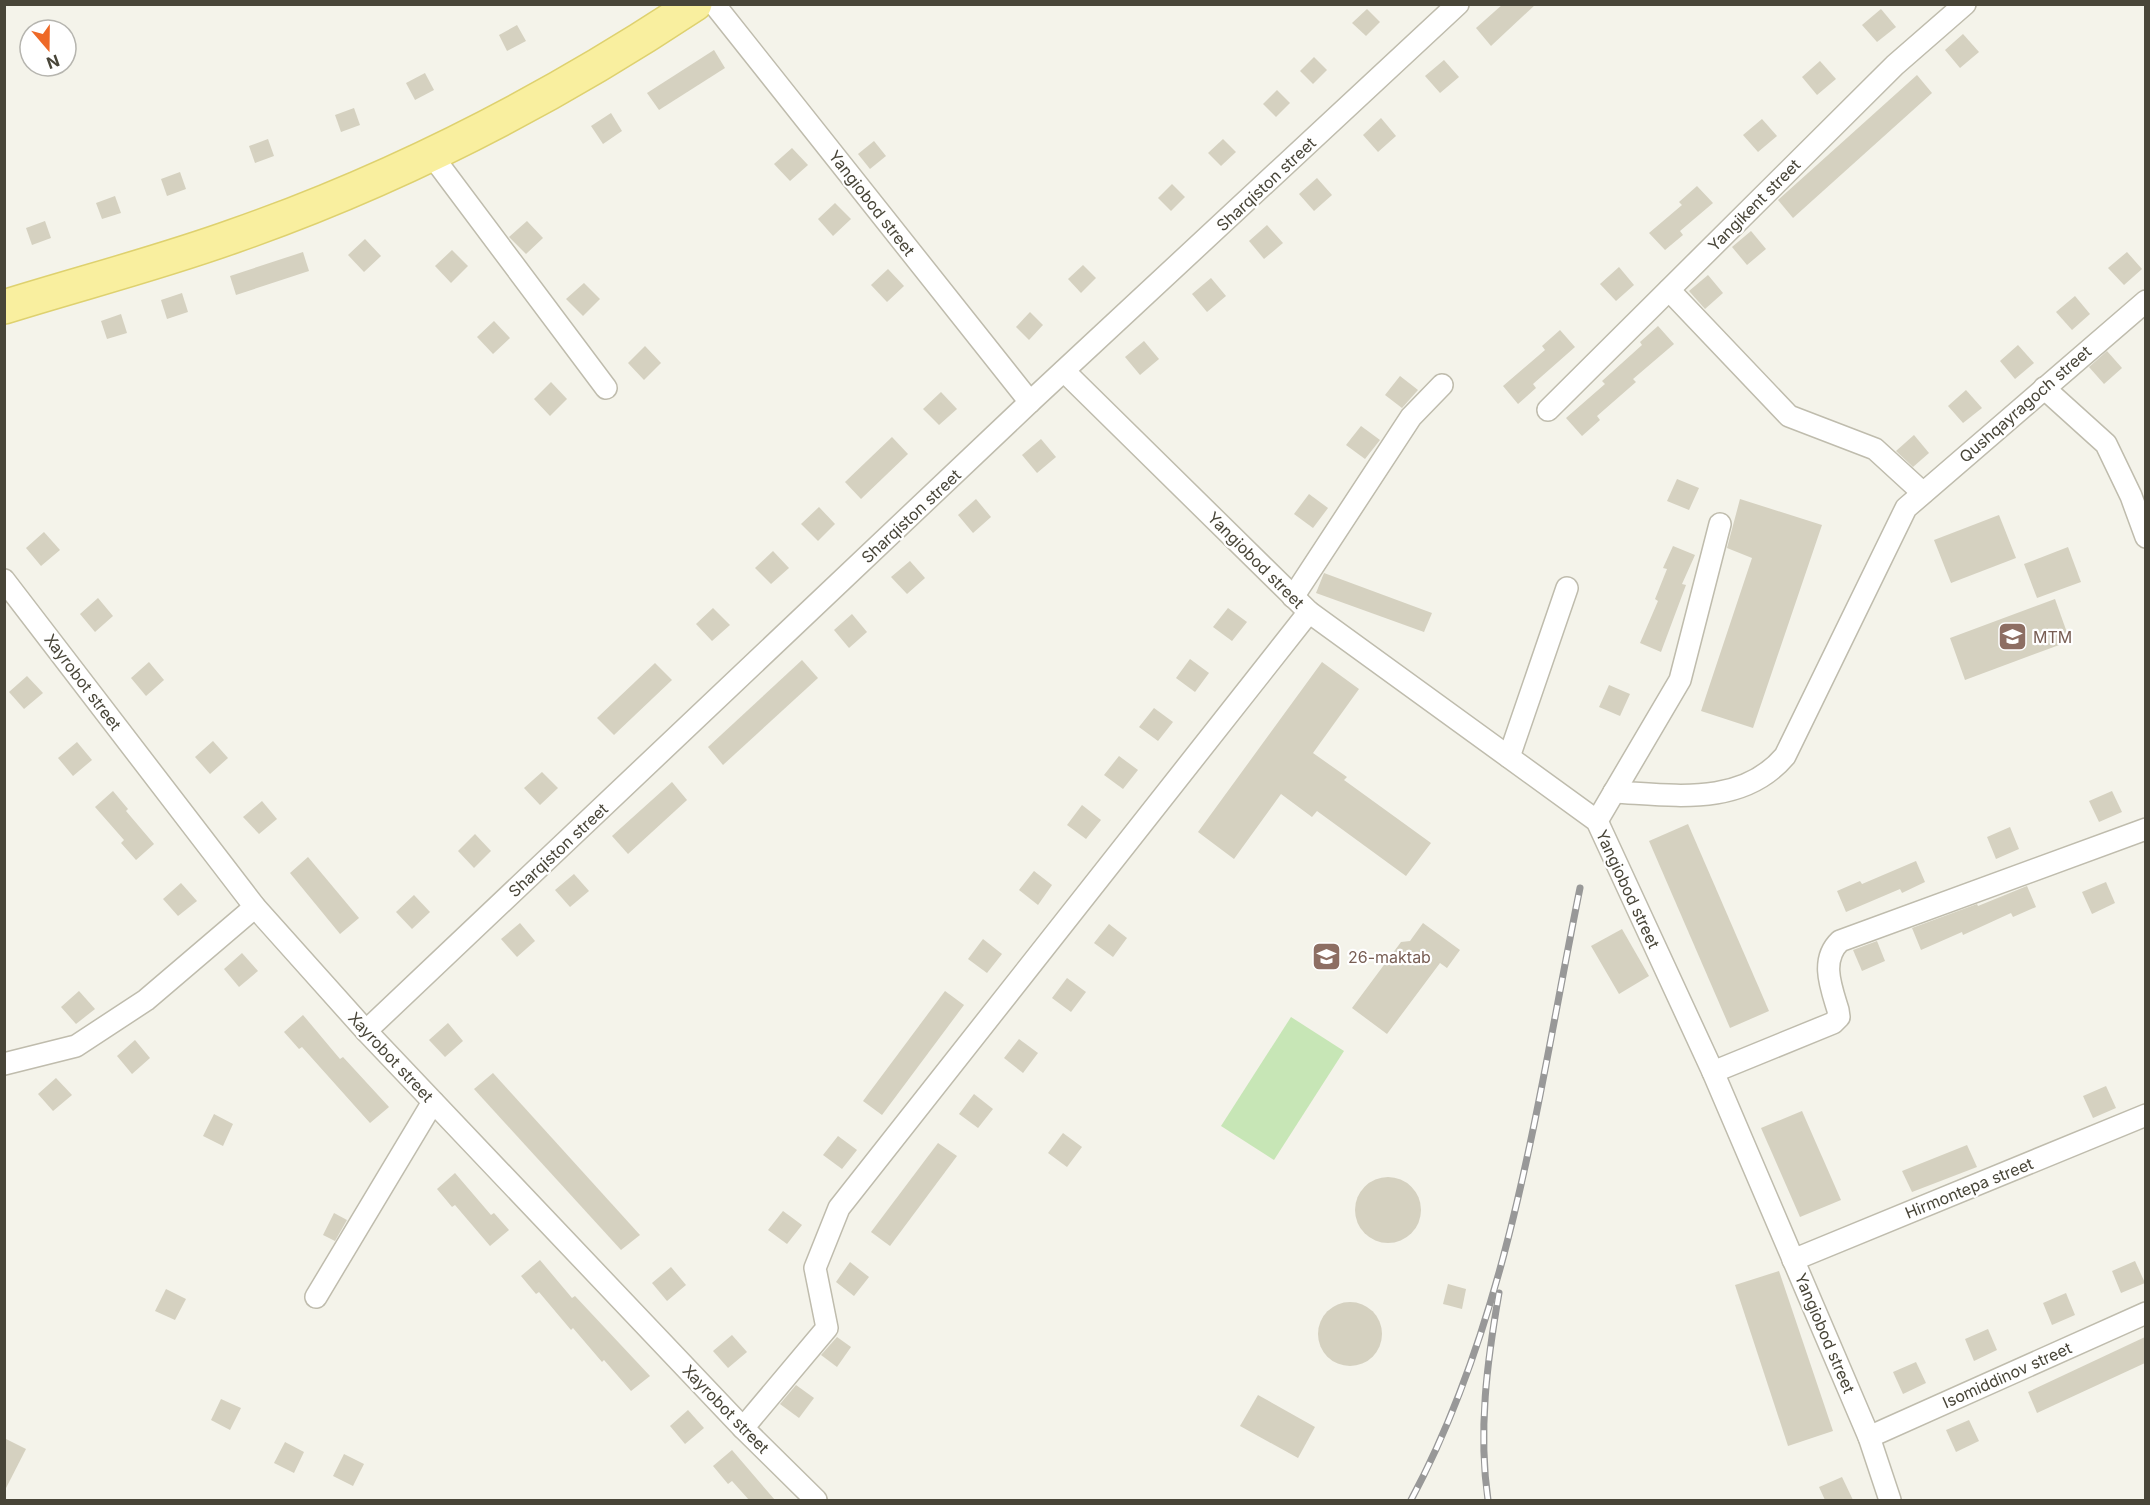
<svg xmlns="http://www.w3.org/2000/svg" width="2150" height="1505" viewBox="0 0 2150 1505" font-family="Inter,sans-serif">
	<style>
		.green { fill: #c7e6b6 }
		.building { fill: #d5d1c0 }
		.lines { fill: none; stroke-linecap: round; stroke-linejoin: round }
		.street-casing { stroke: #bfbcad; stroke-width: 24 }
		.primary-casing { stroke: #ded16f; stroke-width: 36 }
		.street { stroke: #fff; stroke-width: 21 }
		.primary { stroke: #f9ef9f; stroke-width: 33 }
		.rail-casing { stroke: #989898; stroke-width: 7 }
		.rail { stroke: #fff; stroke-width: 4.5; stroke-dasharray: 14; stroke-linecap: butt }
		.labels { text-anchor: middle; stroke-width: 4.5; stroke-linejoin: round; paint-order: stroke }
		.street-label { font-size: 16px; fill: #484538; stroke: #fff }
		.education-label { font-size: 16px; fill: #785e54; stroke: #fff; text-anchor: start }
	</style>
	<rect width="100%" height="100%" fill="#f4f3ea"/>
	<path class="green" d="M1291 1017 1344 1051 1274 1160 1221 1126Z"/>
	<g class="building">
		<path d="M1503 4H1536L1491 46 1476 28Z"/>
		<path d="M1367 9 1380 22 1366 36 1352 23Z"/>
		<path d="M1881 9 1896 27 1877 42 1862 25Z"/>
		<path d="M517 25 526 41 507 51 499 35Z"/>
		<path d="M1963 34 1979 52 1960 68 1945 50Z"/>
		<path d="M714 50 725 68 659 110 647 93Z"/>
		<path d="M1314 57 1327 70 1313 84 1300 71Z"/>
		<path d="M1444 60 1459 77 1440 93 1425 76Z"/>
		<path d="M1820 61 1836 79 1817 95 1802 77Z"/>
		<path d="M425 73 434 90 415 100 406 83Z"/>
		<path d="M1917 75 1932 93 1793 218 1778 200Z"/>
		<path d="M1277 90 1290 103 1276 117 1263 104Z"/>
		<path d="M354 108 360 125 341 132 335 115Z"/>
		<path d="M611 113 622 131 603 144 591 126Z"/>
		<path d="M1381 118 1396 136 1378 152 1363 135Z"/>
		<path d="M1762 119 1777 136 1758 152 1743 135Z"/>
		<path d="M268 139 274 156 255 163 249 146Z"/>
		<path d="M1223 139 1236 152 1221 166 1208 153Z"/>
		<path d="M874 141 886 156 870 169 858 154Z"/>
		<path d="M792 148 808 165 790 181 774 164Z"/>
		<path d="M180 172 186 189 167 196 161 179Z"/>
		<path d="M1317 178 1332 195 1314 211 1299 194Z"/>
		<path d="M1172 184 1185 197 1171 211 1158 198Z"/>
		<path d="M1697 186 1713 203 1680 231 1683 235 1665 250 1649 233 1682 205 1679 202Z"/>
		<path d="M115 196 121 213 102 219 96 203Z"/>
		<path d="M835 203 851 219 833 236 818 219Z"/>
		<path d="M45 221 51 238 32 245 26 228Z"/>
		<path d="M527 221 543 238 526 254 509 237Z"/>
		<path d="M1267 225 1283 243 1264 259 1249 241Z"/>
		<path d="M1751 231 1766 249 1747 265 1732 247Z"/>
		<path d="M365 239 381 256 364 272 348 255Z"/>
		<path d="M452 250 468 266 451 283 435 266Z"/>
		<path d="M303 252 309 271 236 295 230 276Z"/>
		<path d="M2127 252 2142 269 2124 285 2108 268Z"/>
		<path d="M1083 265 1096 278 1081 293 1068 279Z"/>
		<path d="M1619 267 1634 285 1616 301 1600 284Z"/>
		<path d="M888 269 904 286 887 302 871 285Z"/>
		<path d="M1708 275 1723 293 1705 309 1689 291Z"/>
		<path d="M1211 278 1226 296 1207 312 1192 294Z"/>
		<path d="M584 283 600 299 583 316 566 299Z"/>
		<path d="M182 293 188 312 167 319 161 300Z"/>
		<path d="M2075 296 2090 314 2072 330 2056 312Z"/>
		<path d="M1030 312 1043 325 1029 340 1016 327Z"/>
		<path d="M121 314 127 333 107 339 101 321Z"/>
		<path d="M494 321 510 338 493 354 477 337Z"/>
		<path d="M1658 326 1674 344 1633 379 1636 382 1597 416 1600 420 1582 436 1566 418 1605 384 1602 381 1642 345 1640 342Z"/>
		<path d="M1560 330 1575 347 1533 384 1536 388 1518 404 1503 386 1545 350 1542 346Z"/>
		<path d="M1144 341 1159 359 1140 375 1125 357Z"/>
		<path d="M2018 345 2034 363 2015 379 2000 361Z"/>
		<path d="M645 346 661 363 644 380 628 363Z"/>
		<path d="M2107 351 2122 368 2104 384 2089 367Z"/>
		<path d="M1400 376 1418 390 1402 408 1385 395Z"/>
		<path d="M551 382 567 399 550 416 534 399Z"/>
		<path d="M1966 390 1982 408 1963 423 1948 406Z"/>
		<path d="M941 392 957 409 939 425 923 409Z"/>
		<path d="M1361 426 1380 440 1365 459 1346 445Z"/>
		<path d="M1914 435 1929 453 1913 467 1896 451Z"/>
		<path d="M892 437 908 454 861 499 845 482Z"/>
		<path d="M1041 439 1056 457 1037 473 1022 455Z"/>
		<path d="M1677 479 1699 488 1689 510 1667 501Z"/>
		<path d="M1309 494 1328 508 1313 528 1294 514Z"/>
		<path d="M976 499 991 517 973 533 958 515Z"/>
		<path d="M1740 499 1822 525 1753 728 1701 711 1752 558 1727 548Z"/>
		<path d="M819 507 835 524 818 541 801 524Z"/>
		<path d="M1999 515 2016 558 1951 583 1934 540Z"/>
		<path d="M44 532 60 550 41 566 26 548Z"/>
		<path d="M1673 546 1695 555 1682 584 1686 585 1661 652 1640 643 1658 601 1655 599 1667 569 1663 568Z"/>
		<path d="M2068 547 2081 582 2037 598 2024 564Z"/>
		<path d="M773 551 789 568 771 584 755 568Z"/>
		<path d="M910 561 925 578 907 594 891 577Z"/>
		<path d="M1324 573 1432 613 1424 632 1316 593Z"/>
		<path d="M98 598 113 616 95 632 80 614Z"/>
		<path d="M2055 599 2070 641 1965 680 1950 638Z"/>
		<path d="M713 608 730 625 712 641 696 624Z"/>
		<path d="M1228 608 1247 622 1232 641 1213 627Z"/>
		<path d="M852 614 867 632 849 648 834 630Z"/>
		<path d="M1190 659 1209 673 1195 692 1176 678Z"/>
		<path d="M802 660 818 678 723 765 708 747Z"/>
		<path d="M149 662 164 680 146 696 131 678Z"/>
		<path d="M1322 662 1359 689 1313 753 1347 777 1344 780 1431 843 1406 876 1317 811 1312 817 1281 794 1234 859 1198 832Z"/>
		<path d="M655 663 672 680 614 735 597 718Z"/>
		<path d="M27 676 43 693 24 709 9 692Z"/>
		<path d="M1609 685 1630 694 1620 716 1599 707Z"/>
		<path d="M1154 708 1173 722 1158 741 1139 727Z"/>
		<path d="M213 741 228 758 210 774 195 757Z"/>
		<path d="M77 742 92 760 73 776 58 758Z"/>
		<path d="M1119 756 1138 770 1123 789 1104 775Z"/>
		<path d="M542 772 558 788 540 805 524 788Z"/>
		<path d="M672 782 687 800 628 854 612 836Z"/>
		<path d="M113 791 128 809 126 811 154 844 136 860 121 843 124 840 95 807Z"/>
		<path d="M2112 791 2122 812 2099 822 2089 801Z"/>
		<path d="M262 801 277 819 259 834 243 817Z"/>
		<path d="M1082 805 1101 820 1086 839 1067 825Z"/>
		<path d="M1688 824 1769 1011 1730 1028 1649 841Z"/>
		<path d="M2010 827 2019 849 1996 859 1987 837Z"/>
		<path d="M475 834 491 851 474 868 458 851Z"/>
		<path d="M308 857 359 918 340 934 290 873Z"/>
		<path d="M1916 861 1925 882 1902 893 1900 889 1846 912 1837 891 1860 881 1862 884Z"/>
		<path d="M1034 871 1052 885 1038 905 1019 890Z"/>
		<path d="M574 874 589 891 570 907 555 890Z"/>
		<path d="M2106 882 2115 903 2092 914 2082 892Z"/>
		<path d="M181 883 197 901 178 916 163 899Z"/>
		<path d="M2027 886 2036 907 2013 917 2011 913 1963 935 1962 932 1921 950 1912 928 1977 904 1978 906Z"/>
		<path d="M414 895 430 912 412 929 396 912Z"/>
		<path d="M520 923 535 941 517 957 501 939Z"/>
		<path d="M1423 923 1460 950 1447 968 1440 963 1387 1034 1352 1008 1401 942 1410 941Z"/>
		<path d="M1109 924 1127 938 1113 957 1094 943Z"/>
		<path d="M1622 929 1649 976 1619 994 1591 946Z"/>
		<path d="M983 939 1002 954 987 973 968 959Z"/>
		<path d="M1877 941 1885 961 1862 971 1853 950Z"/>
		<path d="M242 953 258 971 239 987 224 969Z"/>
		<path d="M1067 978 1086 992 1071 1012 1052 998Z"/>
		<path d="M79 991 95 1009 76 1024 61 1007Z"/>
		<path d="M945 991 964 1005 882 1115 863 1101Z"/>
		<path d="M303 1015 340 1059 343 1057 389 1107 370 1123 302 1047 299 1049 284 1032Z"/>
		<path d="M448 1023 463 1041 445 1057 429 1040Z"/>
		<path d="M1019 1039 1038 1053 1023 1073 1004 1058Z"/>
		<path d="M135 1040 150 1058 132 1074 117 1056Z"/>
		<path d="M493 1073 640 1235 621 1250 474 1089Z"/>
		<path d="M56 1078 72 1095 53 1111 38 1094Z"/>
		<path d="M2106 1086 2116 1108 2093 1118 2083 1096Z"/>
		<path d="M974 1094 993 1109 978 1128 959 1114Z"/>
		<path d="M1802 1111 1841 1200 1800 1217 1761 1128Z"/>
		<path d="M214 1114 233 1124 223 1146 203 1136Z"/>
		<path d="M1063 1133 1082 1147 1067 1167 1048 1153Z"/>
		<path d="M838 1136 857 1150 842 1169 823 1155Z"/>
		<path d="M938 1143 957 1156 890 1246 871 1232Z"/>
		<path d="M1967 1145 1977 1167 1912 1192 1902 1171Z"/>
		<path d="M455 1173 491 1215 494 1213 509 1230 490 1246 455 1205 452 1207 437 1189Z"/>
		<circle cx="1388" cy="1210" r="33"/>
		<path d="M783 1211 802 1225 787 1244 768 1230Z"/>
		<path d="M334 1213 347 1220 335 1241 323 1235Z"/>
		<path d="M540 1260 572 1298 575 1296 650 1376 631 1391 604 1360 602 1362 573 1328 571 1330 539 1292 536 1294 521 1276Z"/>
		<path d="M2135 1261 2145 1283 2121 1293 2112 1271Z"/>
		<path d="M850 1262 869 1277 854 1296 836 1282Z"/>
		<path d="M671 1267 686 1285 667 1301 652 1283Z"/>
		<path d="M1779 1271 1833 1431 1788 1446 1735 1285Z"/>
		<path d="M1448 1284 1466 1289 1462 1309 1443 1304Z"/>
		<path d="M166 1289 186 1299 175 1320 155 1311Z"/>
		<path d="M2066 1293 2075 1315 2052 1325 2043 1303Z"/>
		<circle cx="1350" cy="1334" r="32"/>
		<path d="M1988 1329 1997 1350 1974 1361 1965 1339Z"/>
		<path d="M732 1335 747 1352 728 1368 713 1351Z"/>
		<path d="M837 1337 851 1347 837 1367 821 1355Z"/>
		<path d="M2145 1337V1363L2037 1413 2028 1392Z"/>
		<path d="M1916 1362 1926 1383 1903 1394 1893 1372Z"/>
		<path d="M796 1385 814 1398 799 1418 780 1404Z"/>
		<path d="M1258 1395 1315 1427 1298 1458 1240 1426Z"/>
		<path d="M221 1399 241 1408 230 1430 211 1420Z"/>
		<path d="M688 1410 704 1428 685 1444 670 1426Z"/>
		<path d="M1969 1420 1979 1441 1956 1452 1946 1430Z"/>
		<path d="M4 1438 26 1449 4 1492Z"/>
		<path d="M285 1442 304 1452 294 1473 274 1463Z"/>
		<path d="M732 1450 775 1500H749L732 1481 728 1484 713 1466Z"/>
		<path d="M344 1454 364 1464 353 1486 333 1476Z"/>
		<path d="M1842 1477 1853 1500H1825L1819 1487Z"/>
	</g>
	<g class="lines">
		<defs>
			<g id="street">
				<path d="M714 4 1030 402"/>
				<path d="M430 153 606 388"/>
				<path d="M1669 290 1789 416 1875 449 1923 493"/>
				<path d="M1064 371 1309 612 1597 821 1713 1072 1869 1437 1890 1500"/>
				<path d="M2044 388 2106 444 2131 496 2146 537"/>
				<path d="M1548 410 1895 65 1965 4"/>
				<path d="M4 580 255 907 366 1031 743 1428 816 1500"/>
				<path d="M1293 597 1411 417 1442 385"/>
				<path d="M1509 757 1567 588"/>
				<path d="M1614 792C1673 795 1742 807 1785 756L1906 508 2146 301"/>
				<path d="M1597 821 1680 680 1720 524"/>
				<path d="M366 1031 1030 402 1458 4"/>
				<path d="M4 1064 76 1046 146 1000 255 907"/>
				<path d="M1713 1072 1833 1023 1839 1017 1838 1010C1831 987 1820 960 1840 941L2146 829"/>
				<path d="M1793 1260 2146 1115"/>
				<path d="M316 1297 433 1102"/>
				<path d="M743 1428 827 1328 815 1268 839 1208 1309 612"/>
				<path d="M1869 1437 2146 1313"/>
			</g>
			<path id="primary" d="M4 307C81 283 159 263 234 236 397 179 552 99 695 4"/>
		</defs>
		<use href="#street" class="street-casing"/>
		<use href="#primary" class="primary-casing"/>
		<use href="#street" class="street"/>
		<use href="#primary" class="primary"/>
		<defs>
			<g id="rail">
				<path d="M1411 1500C1511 1313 1538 1094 1580 888"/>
				<path d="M1488 1500C1478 1431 1487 1362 1499 1293"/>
			</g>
		</defs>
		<use href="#rail" class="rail-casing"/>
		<use href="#rail" class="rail"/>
	</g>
	<defs>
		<symbol id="school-square" viewBox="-11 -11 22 22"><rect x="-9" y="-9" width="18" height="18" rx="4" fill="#8d6e63" stroke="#fff"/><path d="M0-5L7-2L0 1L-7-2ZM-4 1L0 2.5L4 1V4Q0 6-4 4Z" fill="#fff"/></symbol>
	</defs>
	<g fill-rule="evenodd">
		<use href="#school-square" x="1996" y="620" width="33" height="33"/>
		<use href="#school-square" x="1310" y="940" width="33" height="33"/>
	</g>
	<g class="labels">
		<g class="street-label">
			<text transform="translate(1266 184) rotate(-43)" y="6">Sharqiston street</text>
			<text transform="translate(872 203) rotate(52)" y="6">Yangiobod street</text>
			<text transform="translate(1754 205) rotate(-45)" y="6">Yangikent street</text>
			<text transform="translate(2025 404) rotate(-41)" y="6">Qushqayragoch street</text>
			<text transform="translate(911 516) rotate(-43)" y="6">Sharqiston street</text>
			<text transform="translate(1256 560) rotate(45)" y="6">Yangiobod street</text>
			<text transform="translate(83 682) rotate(53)" y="6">Xayrobot street</text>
			<text transform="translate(558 850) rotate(-43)" y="6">Sharqiston street</text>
			<text transform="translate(1628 889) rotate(65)" y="6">Yangiobod street</text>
			<text transform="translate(391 1057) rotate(47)" y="6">Xayrobot street</text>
			<text transform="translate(1969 1188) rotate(-22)" y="6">Hirmontepa street</text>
			<text transform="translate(1825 1333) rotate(67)" y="6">Yangiobod street</text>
			<text transform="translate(2007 1375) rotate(-24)" y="6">Isomiddinov street</text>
			<text transform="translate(726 1409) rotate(46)" y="6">Xayrobot street</text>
		</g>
		<g class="education-label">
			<text x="2033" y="643">MTM</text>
			<text x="1348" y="963">26-maktab</text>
		</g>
	</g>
	<rect width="2150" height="1505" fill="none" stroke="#484538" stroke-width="12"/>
	<g transform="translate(48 48) rotate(160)"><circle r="28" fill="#ffffff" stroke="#b6b5af" stroke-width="1.5"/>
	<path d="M0-4.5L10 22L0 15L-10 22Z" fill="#ee6927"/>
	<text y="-9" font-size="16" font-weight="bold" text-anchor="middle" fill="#484538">N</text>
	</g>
</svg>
